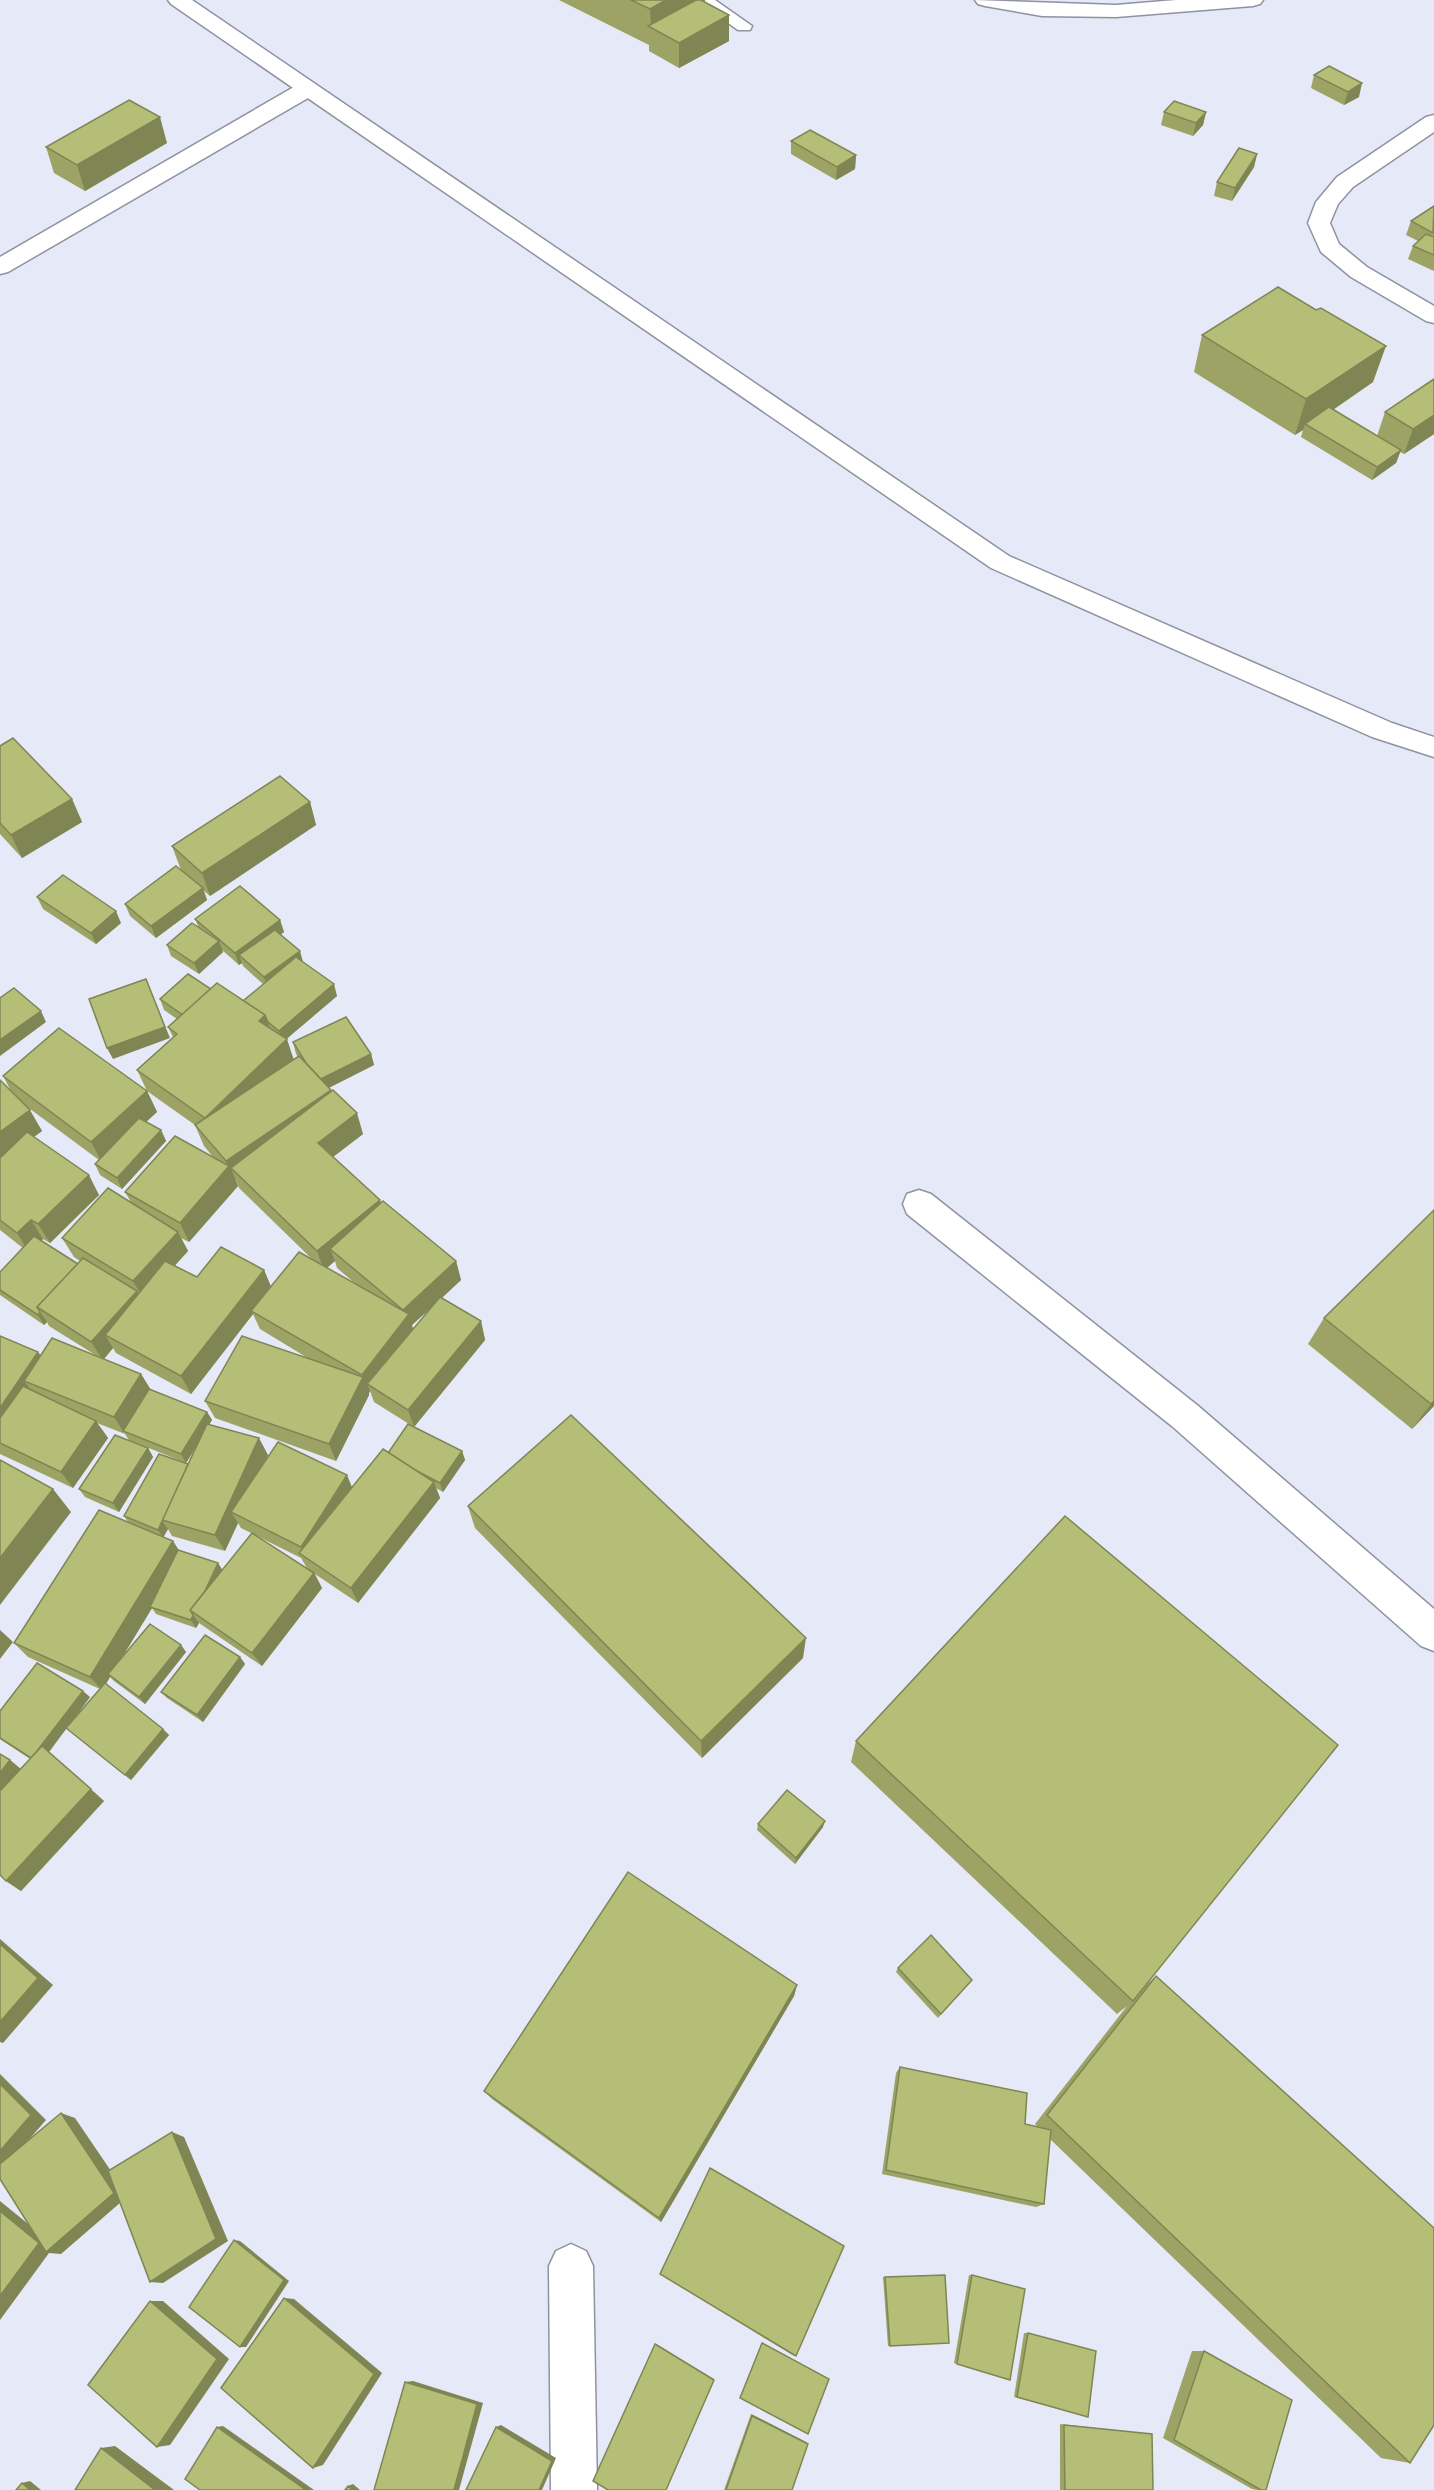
<svg xmlns="http://www.w3.org/2000/svg" width="1434" height="2490" viewBox="0 0 1434 2490" font-family="Manrope,sans-serif">
	<style>
		.lines { fill: none; stroke-linecap: round; stroke-linejoin: round }
		.service-casing { stroke: #8f92a0; stroke-width: 3 }
		.minor-casing { stroke: #8f92a0; stroke-width: 3 }
		.tertiary-casing { stroke: #8f92a0; stroke-width: 3 }
		.service { fill: #fff; fill-rule: evenodd }
		.minor { fill: #fff; fill-rule: evenodd }
		.tertiary { fill: #fff; fill-rule: evenodd }
		.wall { fill: #9ca365; fill-rule: evenodd }
		.shaded-wall { fill: #7f8553 }
		.building { fill: #b5be76; stroke: #7f8553; stroke-width: 1.5 }
	</style>
	<rect width="100%" height="100%" fill="#e5e9f8"/>
	<g class="lines">
		<defs>
			<path id="service" d="M696 0H715L752 26 750 30H738Z"/>
			<g id="minor">
				<path d="M975 0 1116 5 1176 0H1263L1260 4 1253 6 1116 17 1042 16 985 6 978 4Z"/>
				<path d="M307 83 315 84 318 89 315 94 8 272 0 274V257L299 84Z"/>
				<path d="M1434 115V132L1353 187 1338 204 1330 223 1339 244 1367 267 1434 306V323L1426 321 1351 277 1321 252 1308 223 1316 202 1337 177 1426 117Z"/>
				<path d="M919 1190 931 1194 1197 1405 1434 1609V1651L1421 1646 1173 1427 907 1214 903 1204 907 1194Z"/>
				<path d="M571 2244 586 2251 593 2266 597 2490H551L549 2266 556 2251Z"/>
			</g>
			<path id="tertiary" d="M168 0H192L1009 556 1392 723 1434 737V757L1372 737 991 568 171 4Z"/>
		</defs>
		<use href="#service" class="service-casing"/>
		<use href="#minor" class="minor-casing"/>
		<use href="#tertiary" class="tertiary-casing"/>
		<use href="#service" class="service"/>
		<use href="#minor" class="minor"/>
		<use href="#tertiary" class="tertiary"/>
	</g>
	<g class="wall">
		<path d="M559 0H705V2L729 41 679 68 649 51V45Z"/>
		<path d="M1314 75 1359 97 1344 105 1311 88Z"/>
		<path d="M1164 112H1206L1203 125 1193 136 1161 125Z"/>
		<path d="M791 141 856 155 855 169 836 180 791 154Z"/>
		<path d="M167 143 85 191 54 173 46 147Z"/>
		<path d="M1257 154 1254 167 1232 201 1214 196 1217 182Z"/>
		<path d="M1434 206V271L1408 259 1413 246 1418 241 1406 235 1411 221Z"/>
		<path d="M1202 335 1373 382 1333 410 1377 436 1385 412 1434 379V434L1404 454 1400 452 1396 463 1372 480 1301 437 1303 430 1295 435 1194 372Z"/>
		<path d="M0 746 72 799 82 822 22 858 0 834Z"/>
		<path d="M310 802 316 825 210 896 203 890 207 900 156 938 130 916 125 904 181 870 172 846Z"/>
		<path d="M37 897 121 923 96 944 43 909Z"/>
		<path d="M195 919 280 920 284 932 281 934 303 962 337 996 286 1039 294 1060 298 1057 296 1054 293 1042 371 1054 374 1065 329 1088 363 1134 333 1157 380 1200 381 1204 456 1261 461 1280 442 1298 481 1321 485 1340 414 1427 462 1451 465 1460 443 1492 436 1488 440 1498 358 1603 315 1574 322 1588 262 1666 199 1623 196 1628 156 1614 152 1608 122 1657 181 1645 186 1652 145 1704 114 1681 110 1677 106 1684 169 1735 131 1780 66 1728 49 1752 104 1801 21 1891 6 1881 10 1760 21 1769 30 1759 0 1739V1711L90 1697 71 1723 100 1689 28 1657 14 1643 128 1522 124 1516 188 1464 196 1448 186 1463 129 1440 125 1434 97 1423 108 1438 73 1488 0 1454V1336L41 1355 97 1356 49 1326 47 1322 44 1325 0 1295V1272L23 1248 0 1230V1080L11 1091 3 1076 147 1091 137 1070 173 1037 168 1027 177 1019 164 1010 160 999 211 989 243 1001 263 984 243 966 242 963 239 965 222 950 223 952 199 974 171 956 167 945 198 926ZM147 1091 195 1125 204 1146 213 1157 125 1192 131 1202 62 1238 74 1257 80 1261 78 1264 41 1241 43 1239 50 1243 99 1195 34 1137 42 1131 26 1106 99 1160 95 1164 100 1175 122 1189 166 1141 161 1130 146 1122 157 1112ZM235 1180H236L239 1188 313 1260 271 1287 264 1270 197 1277 174 1266 188 1251 181 1238 189 1242 238 1186ZM335 1261 337 1268 357 1285 327 1268ZM433 1306 413 1329 412 1325ZM253 1314 260 1329 311 1360 205 1401 215 1418 336 1461 369 1395V1393L370 1391 374 1402 409 1424 388 1453 352 1487 264 1463 268 1455 209 1424 212 1420 207 1412 151 1390 141 1374 104 1359 113 1348 116 1353 191 1394ZM238 1523 241 1528 301 1558 307 1568 222 1570 218 1563 179 1551 173 1541 163 1537 168 1529 172 1536 225 1551Z"/>
		<path d="M1324 1318 1434 1406 1412 1429 1308 1344Z"/>
		<path d="M148 1448 153 1457 119 1512 85 1497 79 1489Z"/>
		<path d="M468 1506 803 1658 702 1758 475 1528Z"/>
		<path d="M240 1657 245 1664 203 1722 167 1698 161 1692Z"/>
		<path d="M856 1741 1147 1984 1156 1976 1410 2463 1381 2458 1050 2139 1044 2204 1036 2207 882 2174 896 2073 900 2067 1025 2124 1037 2126 1035 2124 1127 2006 1117 2014 851 1762Z"/>
		<path d="M758 1824 823 1827 795 1864 757 1830Z"/>
		<path d="M898 1968 972 1980 938 2018 896 1972Z"/>
		<path d="M797 1985 794 1996 661 2222 492 2099 484 2091Z"/>
		<path d="M660 2274 796 2356H794Z"/>
		<path d="M969 2275H972L1010 2380 954 2363Z"/>
		<path d="M883 2277H885L949 2343 888 2346Z"/>
		<path d="M1024 2333H1028L1088 2417 1014 2397Z"/>
		<path d="M1192 2351H1204L1266 2490H1257L1252 2489 1163 2438Z"/>
		<path d="M751 2414 806 2442 808 2444 792 2490H724Z"/>
		<path d="M1060 2424 1152 2434 1153 2490H1060Z"/>
	</g>
	<g class="shaded-wall">
		<path d="M666 0H705V13L651 27 650 9Z"/>
		<path d="M729 15V41L679 68V43Z"/>
		<path d="M1362 83 1359 97 1344 105 1348 92Z"/>
		<path d="M1206 112 1203 125 1193 136 1196 123Z"/>
		<path d="M160 117 167 143 85 191 77 165Z"/>
		<path d="M1257 154 1254 167 1232 201 1235 188Z"/>
		<path d="M856 155 855 169 836 180 837 167Z"/>
		<path d="M1386 346 1373 382 1309 426 1305 424 1303 430 1295 435 1306 399Z"/>
		<path d="M1434 415V434L1404 454 1413 429Z"/>
		<path d="M1401 450 1396 463 1372 480 1377 467Z"/>
		<path d="M72 799 82 822 22 858 11 835Z"/>
		<path d="M310 802 316 825 210 896 202 873Z"/>
		<path d="M203 888 207 900 156 938 151 926Z"/>
		<path d="M116 911 121 923 96 944 91 933Z"/>
		<path d="M280 920 284 932 246 960 239 955 242 963 239 965 235 953Z"/>
		<path d="M219 941 223 952 199 974 194 963Z"/>
		<path d="M300 951 303 962 268 989 264 977Z"/>
		<path d="M146 979 170 1038 113 1059 107 1048Z"/>
		<path d="M334 984 337 996 283 1042 279 1031Z"/>
		<path d="M41 1011 46 1022 0 1056V1040Z"/>
		<path d="M265 1015 273 1037 259 1021Z"/>
		<path d="M287 1039 294 1061 213 1138 205 1118Z"/>
		<path d="M371 1054 374 1065 320 1092 317 1081Z"/>
		<path d="M331 1090 337 1111 231 1168 238 1186 189 1242 180 1223 228 1167 226 1161Z"/>
		<path d="M147 1091 157 1112 102 1162 91 1142Z"/>
		<path d="M30 1110 42 1131 0 1161V1132Z"/>
		<path d="M357 1113 363 1134 325 1163 318 1143Z"/>
		<path d="M161 1130 166 1141 122 1189 117 1178Z"/>
		<path d="M89 1175 99 1195 50 1243 38 1224Z"/>
		<path d="M380 1200 386 1220 330 1249 335 1261 324 1270 317 1251Z"/>
		<path d="M31 1220 43 1239 29 1252 17 1233Z"/>
		<path d="M178 1232 188 1251 144 1300 133 1281Z"/>
		<path d="M456 1261 461 1280 412 1325 414 1333 367 1384 370 1391 369 1393V1395L336 1461 329 1444 363 1378 362 1375 406 1319 403 1310Z"/>
		<path d="M264 1270 272 1289 251 1311 253 1314 191 1394 181 1376Z"/>
		<path d="M137 1291 148 1310 105 1335 113 1348 103 1360 91 1342Z"/>
		<path d="M40 1312 47 1322 44 1325 38 1315Z"/>
		<path d="M481 1321 485 1340 414 1427 408 1410Z"/>
		<path d="M38 1352 51 1370 24 1381 34 1394 0 1443V1408Z"/>
		<path d="M141 1374 152 1392 123 1431 114 1417Z"/>
		<path d="M1434 1401V1406L1412 1429 1431 1404Z"/>
		<path d="M207 1412 212 1420 186 1463 181 1454Z"/>
		<path d="M96 1421 108 1438 73 1488 61 1472Z"/>
		<path d="M259 1438 268 1455 240 1516 231 1512 238 1523 225 1551 215 1535Z"/>
		<path d="M148 1448 153 1457 119 1512 113 1503Z"/>
		<path d="M462 1451 465 1460 443 1492 440 1483Z"/>
		<path d="M347 1475 354 1492 307 1559 301 1547Z"/>
		<path d="M434 1482 440 1498 358 1603 351 1588Z"/>
		<path d="M53 1489 71 1512 0 1605V1558Z"/>
		<path d="M162 1521 168 1529 163 1538 158 1530Z"/>
		<path d="M173 1541 183 1557 150 1607 152 1608 111 1676 108 1674 110 1677 102 1690 90 1677Z"/>
		<path d="M218 1563 223 1571 194 1614Z"/>
		<path d="M314 1573 322 1588 262 1666 252 1653Z"/>
		<path d="M193 1615 199 1623 196 1628 191 1620Z"/>
		<path d="M0 1630 13 1642 0 1659Z"/>
		<path d="M806 1638 803 1658 702 1758 701 1741Z"/>
		<path d="M181 1645 186 1652 145 1704 139 1697Z"/>
		<path d="M240 1657 245 1664 203 1722 197 1715Z"/>
		<path d="M83 1691 90 1697 49 1752 104 1801 21 1891 6 1881 32 1758Z"/>
		<path d="M163 1729 169 1735 131 1780 125 1775Z"/>
		<path d="M10 1760 24 1772 0 1805V1773Z"/>
		<path d="M825 1821 823 1827 795 1864 796 1858Z"/>
		<path d="M0 1939 53 1985 3 2043 0 2042Z"/>
		<path d="M797 1985 794 1996 661 2222 659 2218Z"/>
		<path d="M0 2074 46 2120 0 2173Z"/>
		<path d="M61 2113 75 2118 128 2196 61 2254 49 2253 0 2320V2201L54 2245Z"/>
		<path d="M172 2132 184 2137 228 2241 163 2283 150 2282Z"/>
		<path d="M234 2240 240 2241 289 2281 246 2347H240Z"/>
		<path d="M284 2298 294 2299 382 2373 323 2465 313 2468Z"/>
		<path d="M150 2301H163L229 2359 170 2445 157 2447Z"/>
		<path d="M655 2344H656L714 2379V2380Z"/>
		<path d="M413 2381 483 2403 459 2490H454L405 2382Z"/>
		<path d="M751 2414 806 2442 808 2444 752 2416Z"/>
		<path d="M501 2425 556 2458 542 2490H539L496 2427Z"/>
		<path d="M223 2426 314 2490H306L217 2427Z"/>
		<path d="M115 2446 174 2490H155L101 2448Z"/>
		<path d="M30 2481 41 2490H30L22 2483Z"/>
		<path d="M353 2484 360 2490H353L348 2486Z"/>
	</g>
	<g class="building">
		<path d="M631 0H666L650 9Z"/>
		<path d="M696 0H701L729 15 679 43 648 26Z"/>
		<path d="M1329 66 1362 83 1348 92 1314 75Z"/>
		<path d="M129 100 160 117 77 165 46 147Z"/>
		<path d="M1174 101 1206 112 1196 123 1164 112Z"/>
		<path d="M810 130 856 155 837 167 791 141Z"/>
		<path d="M1239 148 1257 154 1235 188 1217 182Z"/>
		<path d="M1434 206 1433 233 1411 221Z"/>
		<path d="M1426 234 1434 237V255L1413 246Z"/>
		<path d="M1278 287 1316 310 1321 308 1386 346 1306 399 1202 335Z"/>
		<path d="M1434 379V415L1413 429 1385 412Z"/>
		<path d="M1329 407 1401 450 1377 467 1305 424Z"/>
		<path d="M13 738 72 799 11 835 0 823V746Z"/>
		<path d="M280 776 310 802 202 873 172 846Z"/>
		<path d="M176 866 203 888 151 926 125 904Z"/>
		<path d="M63 875 116 911 91 933 37 897Z"/>
		<path d="M240 886 280 920 235 953 195 919Z"/>
		<path d="M192 923 219 941 194 963 167 945Z"/>
		<path d="M275 930 300 951 264 977 239 955Z"/>
		<path d="M296 957 334 984 279 1031 268 1022 265 1015 243 1001Z"/>
		<path d="M188 974 211 989 183 1015 160 999Z"/>
		<path d="M146 979 165 1027 107 1048 89 999Z"/>
		<path d="M217 983 265 1015 259 1021 287 1039 205 1118 137 1070 177 1034 168 1027Z"/>
		<path d="M14 988 41 1011 0 1040V998Z"/>
		<path d="M346 1017 371 1054 321 1079 306 1063 293 1042Z"/>
		<path d="M59 1028 147 1091 91 1142 3 1076Z"/>
		<path d="M299 1056 331 1090 226 1161 195 1125Z"/>
		<path d="M0 1080 30 1110 0 1132Z"/>
		<path d="M333 1090 357 1113 318 1143 380 1200 317 1251 231 1168Z"/>
		<path d="M139 1118 161 1130 117 1178 95 1164Z"/>
		<path d="M27 1132 89 1175 38 1224 31 1220 17 1233 0 1220V1158Z"/>
		<path d="M175 1136 229 1166 180 1223 125 1192Z"/>
		<path d="M108 1188 178 1232 133 1281 62 1238Z"/>
		<path d="M383 1201 456 1261 403 1310 330 1249Z"/>
		<path d="M1434 1210V1401L1431 1404 1324 1318Z"/>
		<path d="M34 1236 78 1264 37 1307 40 1312 38 1315 0 1290V1272Z"/>
		<path d="M221 1247 264 1270 181 1376 105 1335 165 1261 197 1277Z"/>
		<path d="M299 1252 409 1314 362 1375 251 1311Z"/>
		<path d="M83 1258 137 1291 91 1342 37 1307Z"/>
		<path d="M440 1297 481 1321 408 1410 367 1384Z"/>
		<path d="M0 1336 38 1352 0 1408Z"/>
		<path d="M242 1336 363 1377 329 1444 205 1401Z"/>
		<path d="M52 1338 141 1374 114 1417 24 1381Z"/>
		<path d="M23 1386 96 1421 61 1472 0 1443V1418Z"/>
		<path d="M149 1389 207 1412 181 1454 123 1431Z"/>
		<path d="M571 1415 806 1638 701 1741 468 1506Z"/>
		<path d="M207 1424 259 1438 215 1535 162 1520Z"/>
		<path d="M408 1424 462 1451 440 1483 415 1470 388 1453Z"/>
		<path d="M115 1435 148 1448 113 1503 79 1489Z"/>
		<path d="M278 1442 347 1475 301 1547 231 1512Z"/>
		<path d="M383 1449 434 1482 351 1588 299 1553Z"/>
		<path d="M159 1454 188 1464 158 1530 124 1516Z"/>
		<path d="M0 1460 53 1489 0 1558Z"/>
		<path d="M99 1510 173 1541 90 1677 14 1643Z"/>
		<path d="M1065 1516 1338 1745 1133 2001 856 1741Z"/>
		<path d="M252 1533 314 1573 252 1653 190 1610Z"/>
		<path d="M178 1550 218 1563 205 1591 190 1610 193 1615 191 1620 150 1607Z"/>
		<path d="M150 1624 181 1645 139 1697 108 1674Z"/>
		<path d="M205 1635 240 1657 197 1715 161 1692Z"/>
		<path d="M37 1663 83 1691 37 1751 31 1758 0 1738V1711Z"/>
		<path d="M105 1683 163 1729 125 1775 66 1728Z"/>
		<path d="M42 1746 91 1789 6 1881 0 1875V1791Z"/>
		<path d="M0 1754 10 1760 0 1773Z"/>
		<path d="M787 1790 825 1821 796 1858 758 1824Z"/>
		<path d="M628 1872 797 1985 659 2218 484 2091Z"/>
		<path d="M931 1935 972 1980 941 2014 898 1968Z"/>
		<path d="M0 1944 38 1978 0 2022Z"/>
		<path d="M1156 1976 1434 2228V2425L1410 2463 1047 2115Z"/>
		<path d="M900 2067 1027 2093 1025 2124 1051 2130 1044 2204 886 2170Z"/>
		<path d="M0 2084 31 2115 0 2151Z"/>
		<path d="M61 2113 114 2193 46 2252 0 2179V2164Z"/>
		<path d="M172 2132 216 2239 150 2282 108 2171Z"/>
		<path d="M710 2168 844 2246 796 2356 660 2274Z"/>
		<path d="M0 2211 39 2243 0 2296Z"/>
		<path d="M234 2240 284 2280 240 2347 189 2307Z"/>
		<path d="M945 2275 949 2343 890 2346 885 2277Z"/>
		<path d="M972 2275 1025 2289 1010 2380 957 2364Z"/>
		<path d="M284 2298 374 2374 313 2468 221 2388Z"/>
		<path d="M150 2301 217 2359 157 2447 88 2385Z"/>
		<path d="M1028 2333 1096 2351 1088 2417 1017 2397Z"/>
		<path d="M762 2343 829 2379 808 2434 740 2398Z"/>
		<path d="M655 2344 714 2380 666 2490H608L593 2481Z"/>
		<path d="M1204 2351 1292 2400 1266 2490H1261L1174 2440Z"/>
		<path d="M405 2382 477 2404 454 2490H374Z"/>
		<path d="M752 2416 808 2444 792 2490H726Z"/>
		<path d="M1064 2425 1152 2434 1153 2490H1065Z"/>
		<path d="M217 2427 306 2490H200L185 2479Z"/>
		<path d="M496 2427 552 2461 539 2490H466Z"/>
		<path d="M101 2448 155 2490H75Z"/>
		<path d="M22 2483 30 2490H16Z"/>
		<path d="M348 2486 353 2490H345Z"/>
	</g>
</svg>
